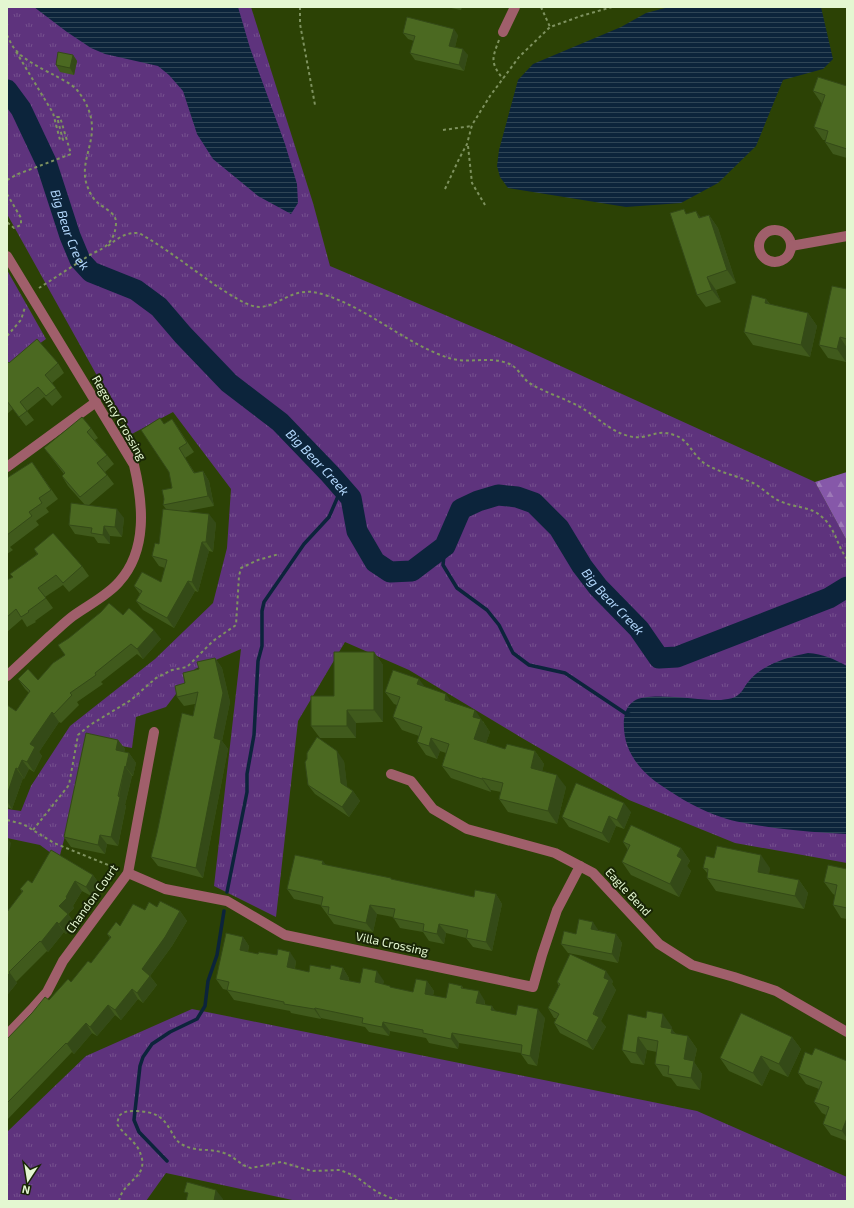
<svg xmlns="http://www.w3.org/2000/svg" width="854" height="1208" viewBox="0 0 854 1208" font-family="'Exo 2',sans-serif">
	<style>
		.grass { fill: url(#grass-tufts) }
		.forest { fill: url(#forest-firs) }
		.water { fill: url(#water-rules) }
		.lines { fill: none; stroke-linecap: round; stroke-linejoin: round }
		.stream { stroke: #0c243b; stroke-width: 3.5 }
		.river { stroke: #0c243b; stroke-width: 21 }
		.path { stroke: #7e925f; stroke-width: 2; stroke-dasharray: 3 3; stroke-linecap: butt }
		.minor { stroke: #a05f6b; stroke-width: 10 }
		.wall { fill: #405a1c }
		.shaded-wall { fill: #344a17 }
		.building { fill: #4b6921; stroke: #344a17 }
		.labels { text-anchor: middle; stroke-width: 4; stroke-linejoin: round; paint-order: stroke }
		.street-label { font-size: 12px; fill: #e4f7d1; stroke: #192606 }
		.water-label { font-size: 13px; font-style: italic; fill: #b2d7fc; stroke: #192606 }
	</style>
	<defs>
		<pattern id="grass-tufts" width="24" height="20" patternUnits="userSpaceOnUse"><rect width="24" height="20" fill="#5e337d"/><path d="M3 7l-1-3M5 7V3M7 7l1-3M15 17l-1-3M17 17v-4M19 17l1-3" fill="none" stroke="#75518e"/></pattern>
		<pattern id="forest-firs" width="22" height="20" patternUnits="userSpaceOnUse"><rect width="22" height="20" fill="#8658a9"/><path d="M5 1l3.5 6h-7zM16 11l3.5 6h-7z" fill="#9d79b7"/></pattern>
		<pattern id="water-rules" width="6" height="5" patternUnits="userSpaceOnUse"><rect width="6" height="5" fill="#0c243b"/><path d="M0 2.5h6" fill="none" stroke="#2f4556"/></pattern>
	</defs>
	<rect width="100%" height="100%" fill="#2c4205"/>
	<g class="grass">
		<path d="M7 7H251L313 203 330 266 499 338 815 482 847 541V863L735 843 629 800 522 738 409 670 345 642 298 721 276 917 214 886 241 649 195 669 166 707 136 717 132 748 90 740 59 859 40 845 7 838V809L21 811 31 786 70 726 155 659 213 603 227 548 231 489 173 412 130 435 7 214Z"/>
		<path d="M7 270 46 339 7 367Z"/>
		<path d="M192 1009 697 1111 847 1177V1201H297L166 1173 146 1201H7V1132L86 1056Z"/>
	</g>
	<path class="forest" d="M847 472V541L815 482Z"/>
	<g class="water">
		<path d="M34 7H238L250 48 285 144 297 184 298 203 291 214 258 196 213 159 197 134 183 91 169 75 158 66 105 54 91 48 67 32Z"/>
		<path d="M669 7H821L833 59 823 69 783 80 756 146 718 183 681 203 626 207 508 188 500 177 497 166 499 150 518 80 533 64 621 27 646 13Z"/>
		<path d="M808 653C823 654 834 659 847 666V834C823 833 799 831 775 828 757 825 738 823 721 817 700 810 681 799 662 786 645 775 629 758 625 737 623 725 622 709 634 701 649 691 700 701 721 700 725 699 731 699 735 697 743 693 744 686 749 681 763 664 788 657 808 653Z"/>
	</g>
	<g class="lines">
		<g class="stream">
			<path d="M445 546 443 565 457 588 487 610 499 625 513 653 529 665 565 673 625 713 629 714"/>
			<path d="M227 892 247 792V774L254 735 258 661 262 646V611L264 602 304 544 329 517 342 487"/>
			<path d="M167 1161 139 1132 134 1120 140 1066 143 1057 152 1044 170 1032 197 1019 205 1006 208 981 217 955 224 911"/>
		</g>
		<path class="river" id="s1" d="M7 90 21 109 46 162 70 236 80 260 91 272 136 290 159 307 183 335 229 383 280 422 330 474 351 498 357 531 375 562 390 572 412 571 445 546 461 509 478 501 498 495 517 497 534 503 559 528 582 566 598 587 639 629 659 658 677 657 829 598 847 587"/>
		<g class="path">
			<path d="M300 7V24L315 105"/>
			<path d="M541 7 550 27"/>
			<path d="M7 35C9 39 11 44 14 48 22 59 42 69 54 75 61 79 72 84 77 90 86 101 92 114 92 128 92 149 79 167 88 188 90 193 93 199 98 203 105 209 117 213 116 224 115 239 107 248 93 253L39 288"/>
			<path d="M499 40C492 59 490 62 503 79"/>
			<path d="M443 130 472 126"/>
			<path d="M468 146 472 183 485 205"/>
			<path d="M7 180 18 174 71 154 60 117H57L63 140H60L53 113 15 50"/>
			<path d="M445 189 459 159 467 144 472 125 490 96 519 57 550 27 581 16 612 7"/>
			<path d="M7 194 21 218V225L14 228 8 223 7 221"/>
			<path d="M108 246C118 238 126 232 139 233 167 249 192 269 218 287 228 293 239 301 250 305 269 313 285 293 305 292 312 291 318 293 325 295 366 308 399 338 438 354 445 357 451 359 458 360 474 362 491 357 507 363 517 366 521 376 528 382 542 392 565 398 580 407 593 414 605 426 618 432 626 436 634 438 642 437 654 435 661 430 674 435 689 439 693 457 707 465 721 473 738 476 753 483 763 488 770 497 780 501 794 508 811 506 822 517 836 529 837 546 847 559"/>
			<path d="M7 336 21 320 25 307"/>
			<path d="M7 820 23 824 54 843 118 869"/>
			<path d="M33 830 69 785 78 735 90 725 131 700 156 678 172 670 187 667 213 641 236 625 239 576 241 568 258 560 279 554"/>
			<path d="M119 1201C124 1178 152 1178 139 1150 134 1140 123 1134 117 1124L119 1116C124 1111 129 1111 136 1111 154 1112 162 1115 171 1131 174 1137 177 1142 183 1145 196 1152 210 1148 224 1153 234 1156 241 1166 251 1168L281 1162 312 1171 340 1170 355 1176 377 1192 398 1201"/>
		</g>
		<g class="minor">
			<path d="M503 32 515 7"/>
			<circle cx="775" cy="246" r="16"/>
			<path d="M791 246 847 236"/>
			<path d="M7 256 134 465C143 503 148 550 119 582 107 596 88 605 73 616 65 622 57 630 50 636 36 649 21 663 7 676"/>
			<path d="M7 467 96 402"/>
			<path d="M391 774 411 781 433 809 467 829 555 853 593 873 659 944 692 965 734 977 776 991 847 1032"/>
			<path d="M128 873 165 889 227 901 285 935 533 987 542 955 557 910 580 866"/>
			<path d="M7 1035 32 1009 47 992 63 961 128 873 154 732"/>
		</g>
	</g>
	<g class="wall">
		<path d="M446 7H462L461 10Z"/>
		<path d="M403 33 458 35 455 47 468 55 464 71 415 60 410 53 414 41 408 39Z"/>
		<path d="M73 55 77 61 74 75 60 72 56 65Z"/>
		<path d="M847 86V158L833 154 825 142V140H823L814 127 822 104 813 91Z"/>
		<path d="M688 214 701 217 709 215 718 228 736 283 716 290 721 302 706 307 697 295Z"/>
		<path d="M847 289V357L846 362 828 358 819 345Z"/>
		<path d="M766 299 770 304 808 313 817 326 810 357 753 345 744 332Z"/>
		<path d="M7 363H58L64 373 52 383 62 397 52 406 44 397 27 411 34 420 26 426 13 409 7 414Z"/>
		<path d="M172 419 194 452 185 458 195 473 203 471 209 481 214 506 188 511 216 523 213 552 209 551 198 592 195 591 174 628 143 610 136 601 140 594 134 586 161 582 165 568 159 566 152 556 159 544 166 509 163 505 172 488 164 424Z"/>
		<path d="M91 428 98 438 95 440 107 455 114 464 105 472 114 484 89 505 124 518 122 537 110 536V544L98 543 94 537 75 534 69 525 85 505 68 486 62 476 64 474 44 448Z"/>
		<path d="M32 462 58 499 46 508 49 512 36 521 39 525 10 547 13 550 7 554V478Z"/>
		<path d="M34 549 82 566 89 576 69 592 63 585 45 597 53 608 35 621 36 622 27 627 22 619 7 632V580L13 577 37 554Z"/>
		<path d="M123 615 161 639 143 659 137 654 101 682 103 684 77 702 79 705 61 723 59 722 39 752 42 756 34 772 29 769 24 779 23 778 12 809 7 807V705L16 711 29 693 25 689 18 679 38 680Z"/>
		<path d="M374 652 383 665V722L356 723V738H320L311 726 334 696Z"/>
		<path d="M215 658 222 668 230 702 222 741 228 749 203 878 158 866 151 857 193 716 195 704 184 706 177 697 199 669Z"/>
		<path d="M424 687 452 702 484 722V723L490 732 486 743 505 749 535 751 544 764 542 771 566 787 557 824 508 812 499 799 501 792 491 790V792L451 778 442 766 446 753 440 751 437 759 426 755 417 742 419 736 402 730 393 717 397 705 394 704 385 692Z"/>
		<path d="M118 740 125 749 124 752 129 753 136 763 133 776H132L125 805 126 806 118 846 107 844 105 854 71 847 64 837Z"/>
		<path d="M344 761 347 787 353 791 360 801 349 817 315 794 308 785Z"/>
		<path d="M631 812 624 829 616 826 609 843 569 827 562 817Z"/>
		<path d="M623 842 681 848 690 861 687 866 691 871 679 897 631 875 622 862 628 850Z"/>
		<path d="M326 865 474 897 496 894 502 904 492 951 473 947 466 938 446 933 444 944 429 941 423 932 400 928 393 917 377 914 373 932 334 924 321 906V905L294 899 287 889Z"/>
		<path d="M703 868H770L769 874 799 880 808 893 804 909 716 891 707 878 708 874Z"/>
		<path d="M847 869V919L841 918 833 905 835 895 833 894 824 882Z"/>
		<path d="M93 875 100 885 93 897 82 891 73 906 74 908 68 914 75 924 66 934 64 932 48 952 47 951 16 982 17 983 8 994 7 993V912L22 892 20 889 32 883Z"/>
		<path d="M157 907 180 911 187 921 172 946 150 976 157 985 143 1003 138 999 121 1020 115 1015 97 1036 92 1033 74 1054 72 1052 7 1120V1039L49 1000 71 982 91 963 110 938 107 934 145 910Z"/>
		<path d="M599 930 616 934 622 943 618 963 568 953 561 944 576 934Z"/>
		<path d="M243 937 249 946 248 952 296 961 295 969 309 972 343 968 349 978V981L360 983 384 981 383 984 392 988 413 992 427 981 434 991 433 996 446 998 462 986 463 988 485 1001V1005L492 1006 495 1011 516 1015 545 1018 537 1066 528 1064 521 1054V1053L459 1043 458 1049 429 1043 426 1038 390 1031 389 1036 369 1032 365 1027 321 1018V1019L291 1013 290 1011 234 1000 227 990 223 989 216 979Z"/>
		<path d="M613 981 612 984 616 990 601 1021 606 1027 593 1050 560 1033 554 1023 556 1018H554L548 1008 559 986 557 982Z"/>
		<path d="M628 1014 672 1027 671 1029 676 1034 688 1036 697 1049 694 1062 702 1074 700 1090 677 1086 671 1078 663 1076 655 1064 657 1052 647 1050 644 1065 631 1063 622 1050Z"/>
		<path d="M792 1037 801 1049 788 1077 770 1069 762 1086 729 1071 720 1058Z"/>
		<path d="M812 1055 847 1061V1141L831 1135 823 1124 826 1115 822 1113 814 1102 819 1089 806 1084 798 1073Z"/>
	</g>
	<g class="shaded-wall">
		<path d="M454 29 458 35 454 52 449 46Z"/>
		<path d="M463 49 468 55 464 71 459 65Z"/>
		<path d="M73 55 77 61 74 75 70 68Z"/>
		<path d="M696 211 705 223 699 218Z"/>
		<path d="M709 215 718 228 736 283 727 270Z"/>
		<path d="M707 277 716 290 721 302 712 290Z"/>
		<path d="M766 299 774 311 765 303Z"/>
		<path d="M808 313 817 326 810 357 801 345Z"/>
		<path d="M840 337 847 348V357L846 362 837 349Z"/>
		<path d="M203 471 209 481 214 506 208 496Z"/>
		<path d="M117 509 124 518 122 537 115 527Z"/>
		<path d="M209 514 216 523 213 552 206 542Z"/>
		<path d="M104 526 110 536V544L103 535Z"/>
		<path d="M202 542 209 551 198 592 192 582Z"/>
		<path d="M188 581 195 591 174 628 167 618Z"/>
		<path d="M154 630 161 639 143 659 137 649Z"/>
		<path d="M374 652 383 665V722L374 710Z"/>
		<path d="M215 658 222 668 230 702 222 741 228 749 203 878 196 868 214 738Z"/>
		<path d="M419 679 428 691 417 684Z"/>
		<path d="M446 694 455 707 445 700Z"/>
		<path d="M347 710 356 723V738L347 726Z"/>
		<path d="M475 710 490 732 483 752 474 739 473 717Z"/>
		<path d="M52 712 59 722 39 752 42 756 34 772 27 762 30 744Z"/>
		<path d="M431 738 440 751 437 759 429 746Z"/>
		<path d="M118 740 125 749 122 760 116 750Z"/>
		<path d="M337 751 344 761 348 792 341 783Z"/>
		<path d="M535 751 544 764 540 781 531 768Z"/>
		<path d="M129 753 136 763 133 776 126 767Z"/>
		<path d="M22 760 29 769 24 779 18 769Z"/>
		<path d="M125 766 132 776 125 805 126 806 118 846 111 837Z"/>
		<path d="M16 768 23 778 12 809 7 801V795Z"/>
		<path d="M557 775 566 787 557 824 548 811Z"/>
		<path d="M482 778 491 790V792L482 779Z"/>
		<path d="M353 791 360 801 349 817 342 807Z"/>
		<path d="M624 803 631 812 624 829 617 820Z"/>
		<path d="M609 816 616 826 609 843 602 833Z"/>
		<path d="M100 835 107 844 105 854 98 845Z"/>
		<path d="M7 837 11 843 7 864Z"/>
		<path d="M681 848 690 861 687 866 691 871 679 897 670 884 677 856Z"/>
		<path d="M761 855 770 868 767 884 758 872Z"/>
		<path d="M323 861 330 870 322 864Z"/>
		<path d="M93 875 100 885 93 897 86 887Z"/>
		<path d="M799 880 808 893 804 909 795 896Z"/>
		<path d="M75 881 82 891 73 906 74 908 68 914 75 924 66 934 59 924V906L66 897Z"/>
		<path d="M496 894 502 904 492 951 486 942Z"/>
		<path d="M370 905 377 914 373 932 366 923Z"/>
		<path d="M180 911 187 921 172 946 150 976 157 985 143 1003 137 993 142 969Z"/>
		<path d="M57 922 64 932 48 952 41 942Z"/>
		<path d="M593 922 599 931 591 929Z"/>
		<path d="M439 924 446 933 444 944 437 934Z"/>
		<path d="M616 934 622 943 618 963 612 954Z"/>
		<path d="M243 937 249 946 246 959 240 950Z"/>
		<path d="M290 952 296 961 293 977 287 967Z"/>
		<path d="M343 968 349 978 347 989 340 979Z"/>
		<path d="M377 971 384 981 381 992 375 982Z"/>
		<path d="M606 971 613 981 612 984 616 990 601 1021 606 1027 593 1050 587 1041 604 978Z"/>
		<path d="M10 973 17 983 8 994 7 976Z"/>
		<path d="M427 981 434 991 431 1003 425 994Z"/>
		<path d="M132 989 138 999 121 1020 115 1010Z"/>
		<path d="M479 991 485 1001 483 1013 476 1003Z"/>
		<path d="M108 1005 115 1015 97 1036 90 1027Z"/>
		<path d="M492 1006 499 1016 491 1010Z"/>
		<path d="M315 1008 321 1018V1019L314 1009Z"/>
		<path d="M538 1009 545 1018 537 1066 530 1056Z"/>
		<path d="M663 1014 672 1027 670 1039 661 1027Z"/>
		<path d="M383 1022 390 1031 389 1036 382 1027Z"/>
		<path d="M86 1023 92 1033 74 1054 67 1044Z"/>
		<path d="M672 1029 681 1041 671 1033Z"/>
		<path d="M452 1033 459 1043 458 1049 451 1039Z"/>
		<path d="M688 1036 697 1049 694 1062 702 1074 700 1090 691 1078 684 1059Z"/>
		<path d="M638 1037 647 1050 644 1065 636 1053Z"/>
		<path d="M792 1037 801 1049 788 1077 779 1064Z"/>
		<path d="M761 1056 770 1069 762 1086 753 1073Z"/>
		<path d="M847 1118V1138L842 1131Z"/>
		<path d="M216 1190 223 1199V1201H214Z"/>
	</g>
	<g class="building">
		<path d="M407 17 454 29 449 46 463 49 459 65 410 53 415 36 403 33Z"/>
		<path d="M58 52 73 55 70 68 56 65Z"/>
		<path d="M818 77 847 86V149L825 142 828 131 814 127 825 95 813 91Z"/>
		<path d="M684 209 686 214 696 211 699 218 709 215 727 270 707 277 712 290 697 295 670 213Z"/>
		<path d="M832 286 847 289V339L840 337 837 349 819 345Z"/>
		<path d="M752 295 766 299 765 303 808 313 801 345 744 332Z"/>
		<path d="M37 339 58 363 45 375 56 388 46 396 38 387 20 402 27 411 19 417 7 401V363L8 362 9 363Z"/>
		<path d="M82 417 91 428 87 432 107 455 97 463 107 475 80 497 62 476 65 473 44 448Z"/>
		<path d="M160 418 164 424 172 419 187 443 179 448 194 473 203 471 208 496 163 505 164 499 162 490 172 488 169 472 141 430Z"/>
		<path d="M32 462 51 490 39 498 42 503 29 512 32 516 7 535V478Z"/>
		<path d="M71 503 117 509 115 527 104 526 103 535 91 533 92 528 69 525Z"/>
		<path d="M163 509 209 514 206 542H202L192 582 188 581 167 618 136 601 142 591 134 586 142 572 161 582 167 560 152 556 155 543 159 544Z"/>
		<path d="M53 533 82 566 63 583 56 575 38 588 46 598 28 611 29 612 21 617 16 609 7 617V580L13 577 10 574 38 554 34 549Z"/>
		<path d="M109 603 123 615 129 608 154 630 137 649 131 644 95 673 96 675 70 693 72 695 54 714 52 712 30 744 35 747 27 762 22 760 18 769 16 768 7 795V705L16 711 30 691 18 679 28 669 38 680 53 663 65 655 58 645 69 638 101 612Z"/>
		<path d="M334 652H374V710H347V726H311V696H334Z"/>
		<path d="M215 658 223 693 214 738 221 740 196 868 151 857 157 833 182 713 193 716 198 692 177 697 175 686 185 683 183 673 199 669 197 662Z"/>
		<path d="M393 670 419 679 417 684 446 694 445 700 475 710 473 717 481 719 474 739 505 749 507 744 535 751 531 768 557 775 548 811 499 799 503 783 482 778V779L442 766 449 744 431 738 429 746 417 742 422 727 393 717 400 697 385 692Z"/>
		<path d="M86 733 118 740 116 750 129 753 126 767 125 766 118 796 120 797 111 837 100 835 98 845 64 837Z"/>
		<path d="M317 737 337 751 341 783 353 791 342 807 308 785 305 762 307 759V753Z"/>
		<path d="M576 783 624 803 617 820 609 816 602 833 562 817Z"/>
		<path d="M631 825 681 848 677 856 682 859 670 884 622 862 630 845 623 842Z"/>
		<path d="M717 846 761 855 758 872 799 880 795 896 707 878 708 869 703 868 706 856 714 858Z"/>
		<path d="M51 850 93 875 86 887 75 881 66 897 67 898 59 906 68 914 59 924 57 922 41 942 40 941 9 972 10 973 7 976V912L23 891 20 889 28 880 32 883Z"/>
		<path d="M295 855 323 861 322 864 391 878V879L474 897 475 890 496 894 486 942 466 938 468 930 439 924 437 934 423 931 424 924 393 918 395 909 370 905 366 923 328 914 329 907 321 906 323 897 287 889Z"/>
		<path d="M828 865 847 869V908L833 905 837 885 824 882Z"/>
		<path d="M160 901 180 911 165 937 142 969 150 976 137 993 132 989 115 1010 108 1005 90 1027 86 1023 67 1044 66 1043 7 1103V1039L32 1013 45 997 49 1000 68 979 71 982 88 961 91 963 111 937 107 934 116 922 120 926 133 904 145 910 149 902 157 907Z"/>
		<path d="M579 919 593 922 591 929 616 934 612 954 561 944 564 931 576 934Z"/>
		<path d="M226 933 243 937 240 950 258 954 259 952 277 955 278 949 290 952 287 967 309 972 310 965 330 969 331 965 343 968 340 979 360 983 363 968 377 971 375 982 390 986V987L413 992 416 979 427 981 425 994 446 998 449 983 462 986 461 988 479 991 476 1003 492 1006 491 1010 516 1015 518 1005 538 1009 530 1056 521 1054 522 1045 452 1033 451 1039 423 1033V1030L383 1022 382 1027 362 1023 363 1018 315 1008 314 1009 284 1004V1002L227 990 229 982 216 979Z"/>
		<path d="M570 954 606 971 604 978 609 980 593 1014 599 1017 587 1041 554 1023 559 1014 548 1008 560 984 557 982Z"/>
		<path d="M647 1011 663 1014 661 1027 672 1029 671 1033 688 1036 684 1059 694 1061 691 1078 668 1074 669 1066 655 1064 658 1041 638 1037 636 1053 622 1050 628 1014 646 1018Z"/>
		<path d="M741 1013 792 1037 779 1064 761 1056 753 1073 720 1058Z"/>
		<path d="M815 1048 847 1061V1118L842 1131 823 1124 829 1107 814 1102 822 1082 798 1073 805 1052 812 1055Z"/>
		<path d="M187 1182 216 1190 214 1201H186L188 1193 184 1192Z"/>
	</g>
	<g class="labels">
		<g class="street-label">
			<text transform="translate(119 418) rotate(60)" y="4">Regency Crossing</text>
			<text transform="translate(628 892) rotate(47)" y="4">Eagle Bend</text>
			<text transform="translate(92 899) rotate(-55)" y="4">Chandon Court</text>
			<text transform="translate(392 944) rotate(12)" y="4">Villa Crossing</text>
		</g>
		<g class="water-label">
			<text dy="5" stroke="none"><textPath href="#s1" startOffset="154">Big Bear Creek</textPath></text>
			<text dy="5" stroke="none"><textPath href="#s1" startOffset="502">Big Bear Creek</textPath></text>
			<text dy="5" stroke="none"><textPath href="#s1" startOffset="946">Big Bear Creek</textPath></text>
		</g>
	</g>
	<rect width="854" height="1208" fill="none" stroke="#e4f7d1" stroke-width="16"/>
	<g transform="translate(28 1180) rotate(192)" stroke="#192606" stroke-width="3" paint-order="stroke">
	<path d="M0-3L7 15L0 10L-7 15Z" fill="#e4f7d1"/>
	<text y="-6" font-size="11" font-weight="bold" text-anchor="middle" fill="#e4f7d1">N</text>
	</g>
</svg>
